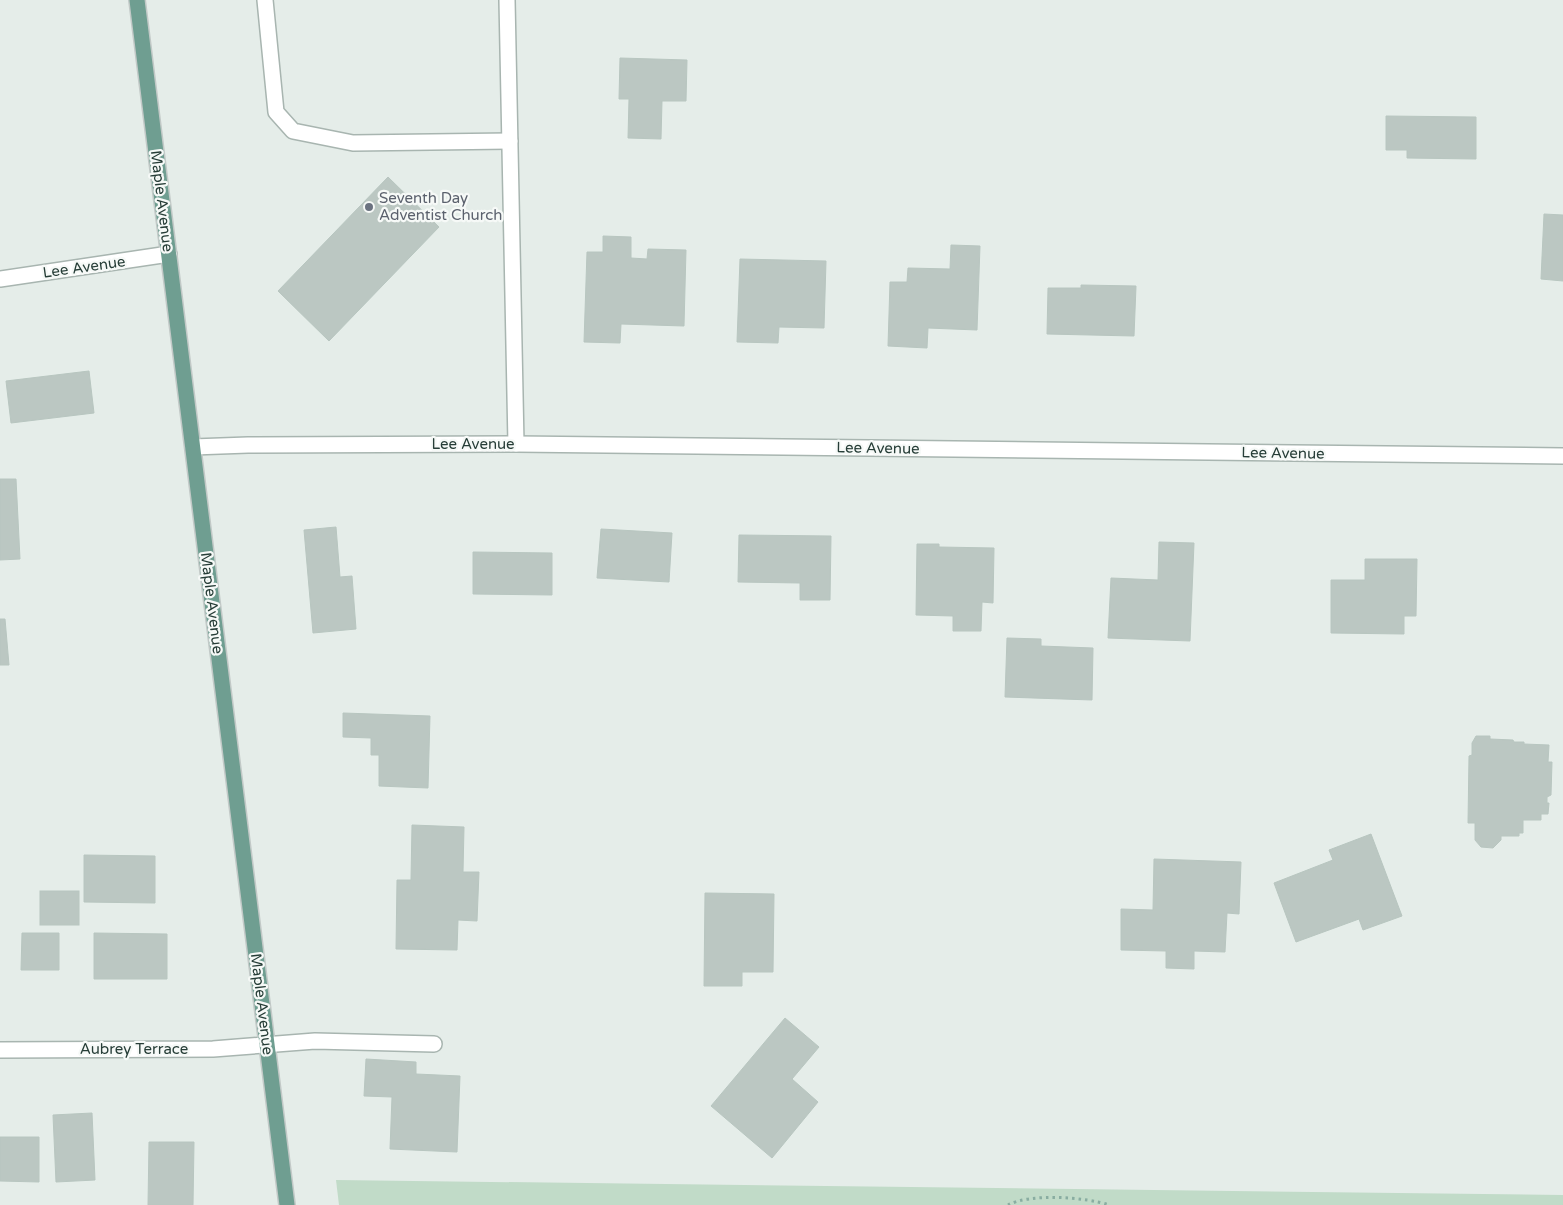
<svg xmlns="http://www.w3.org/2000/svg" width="1563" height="1205" viewBox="0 0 1563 1205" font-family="'Varela Round',sans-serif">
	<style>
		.green { fill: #c1dbc8 }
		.building { fill: #bbc7c2; stroke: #b8c6c0 }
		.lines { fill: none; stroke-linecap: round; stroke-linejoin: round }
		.minor-casing { stroke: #a8b5b0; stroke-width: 18 }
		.major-casing { stroke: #c2c9c7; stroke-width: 18 }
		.path { stroke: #89ada1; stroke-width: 3; stroke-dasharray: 2.5 4; stroke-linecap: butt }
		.minor { stroke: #fff; stroke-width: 15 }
		.major { stroke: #6f9e91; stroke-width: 15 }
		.worship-dot { fill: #6b7280; stroke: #f6f9f7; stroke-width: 2 }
		.labels { text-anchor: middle; stroke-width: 4.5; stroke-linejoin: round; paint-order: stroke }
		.worship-label { font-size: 15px; fill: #5b616d; stroke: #f6f9f7; text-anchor: start }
		.street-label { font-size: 15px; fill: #263d37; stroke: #f6f9f7 }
	</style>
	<rect width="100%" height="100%" fill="#e5ede9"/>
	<path class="green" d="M336 1180 1563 1195V1205H339Z"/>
	<g class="building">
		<path d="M620 58 687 60 686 101H662L661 139 628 138 629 99H619Z"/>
		<path d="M1386 116 1476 117V159L1407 158V150H1386Z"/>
		<path d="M388 177 439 227 329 341 278 291Z"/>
		<path d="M1544 214 1563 215V281L1541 279Z"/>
		<path d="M603 236 631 237V258L647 259 648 249 686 250 684 326 621 324 620 343 584 342 587 252H603Z"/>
		<path d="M951 245 980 246 977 330 928 328 927 348 888 346 890 282H907L908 268 950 269Z"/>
		<path d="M740 259 826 261 824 328 779 327 778 343 737 342Z"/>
		<path d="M1081 285 1136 286 1134 336 1047 334 1048 288H1081Z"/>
		<path d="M89 371 94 413 11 423 6 381Z"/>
		<path d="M0 479H16L20 559 0 560Z"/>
		<path d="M336 527 340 577 352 576 356 629 313 633 304 530Z"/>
		<path d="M601 529 672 533 669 582 597 578Z"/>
		<path d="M739 535 831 536 830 600H800V583L738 582Z"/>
		<path d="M1159 542 1194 543 1190 641 1108 638 1111 578 1158 580Z"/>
		<path d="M917 544H939V547L994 548 993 603 982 602 981 631H953V616L916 615Z"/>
		<path d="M473 552 552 553V595L473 594Z"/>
		<path d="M1365 559H1417L1416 616H1404V634L1331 633V580H1365Z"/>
		<path d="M0 619H5L9 665H0Z"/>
		<path d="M1007 638 1041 639V646L1093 648 1092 700 1005 697Z"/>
		<path d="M343 713 430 716 428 788 379 786V755H371V738L343 737Z"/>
		<path d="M1476 736H1490V739L1513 740 1514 742H1524V744L1549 745 1548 762H1552L1551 795 1547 797V803H1549L1548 814H1541V820H1523V833H1519V836H1501V840L1493 848 1481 847 1475 840V823H1468L1469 756 1472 755V743Z"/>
		<path d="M412 825 464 827 463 872H479L477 921 458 920 457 950 396 949 397 880H411Z"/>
		<path d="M1371 834 1402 916 1363 930 1359 919 1296 942 1274 883 1333 860 1329 850Z"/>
		<path d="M84 855 155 856V903L84 902Z"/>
		<path d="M1154 859 1241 862 1239 914 1227 913 1225 952 1194 951V969L1166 968V951L1121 950V909L1153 910Z"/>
		<rect x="40" y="891" width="39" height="34"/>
		<path d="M705 893 774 894 773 972H742V986H704Z"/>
		<path d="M22 933H59V970H21Z"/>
		<path d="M94 933 167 934V979H94Z"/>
		<path d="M785 1018 819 1047 792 1079 818 1102 772 1158 711 1106Z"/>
		<path d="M366 1059 416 1062V1074L460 1076 457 1152 390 1149 392 1097 364 1096Z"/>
		<path d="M92 1113 95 1180 56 1182 53 1115Z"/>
		<path d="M0 1137H39V1182L0 1181Z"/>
		<path d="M149 1142H194L193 1205H148Z"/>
	</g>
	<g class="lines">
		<defs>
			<g id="minor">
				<path d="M265 0 276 112 293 131 353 143 510 141"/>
				<path d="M507 0 516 444"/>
				<path d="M0 279 169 254"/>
				<path d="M193 447 248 445 516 444 1563 456"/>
				<path d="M0 1050 213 1049 315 1041 434 1044"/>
			</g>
			<path id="major" d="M137 0 287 1205"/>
		</defs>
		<use href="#minor" class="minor-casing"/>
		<use href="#major" class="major-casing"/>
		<path class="path" d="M1008 1205C1030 1193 1086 1197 1109 1205"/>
		<use href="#minor" class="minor"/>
		<use href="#major" class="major"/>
	</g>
	<circle class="worship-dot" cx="369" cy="207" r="5"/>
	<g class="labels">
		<g class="worship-label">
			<text x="379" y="203">Seventh Day<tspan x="379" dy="17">Adventist Church</tspan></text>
		</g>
		<g class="street-label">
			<text transform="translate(162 201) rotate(83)" y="5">Maple Avenue</text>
			<text transform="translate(84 267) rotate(-8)" y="5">Lee Avenue</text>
			<text x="473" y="449">Lee Avenue</text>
			<text transform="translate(878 448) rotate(1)" y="5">Lee Avenue</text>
			<text transform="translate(1283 453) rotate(1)" y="5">Lee Avenue</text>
			<text transform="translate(212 603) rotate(83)" y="5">Maple Avenue</text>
			<text transform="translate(262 1004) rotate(83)" y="5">Maple Avenue</text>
			<text x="134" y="1054">Aubrey Terrace</text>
		</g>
	</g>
</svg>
